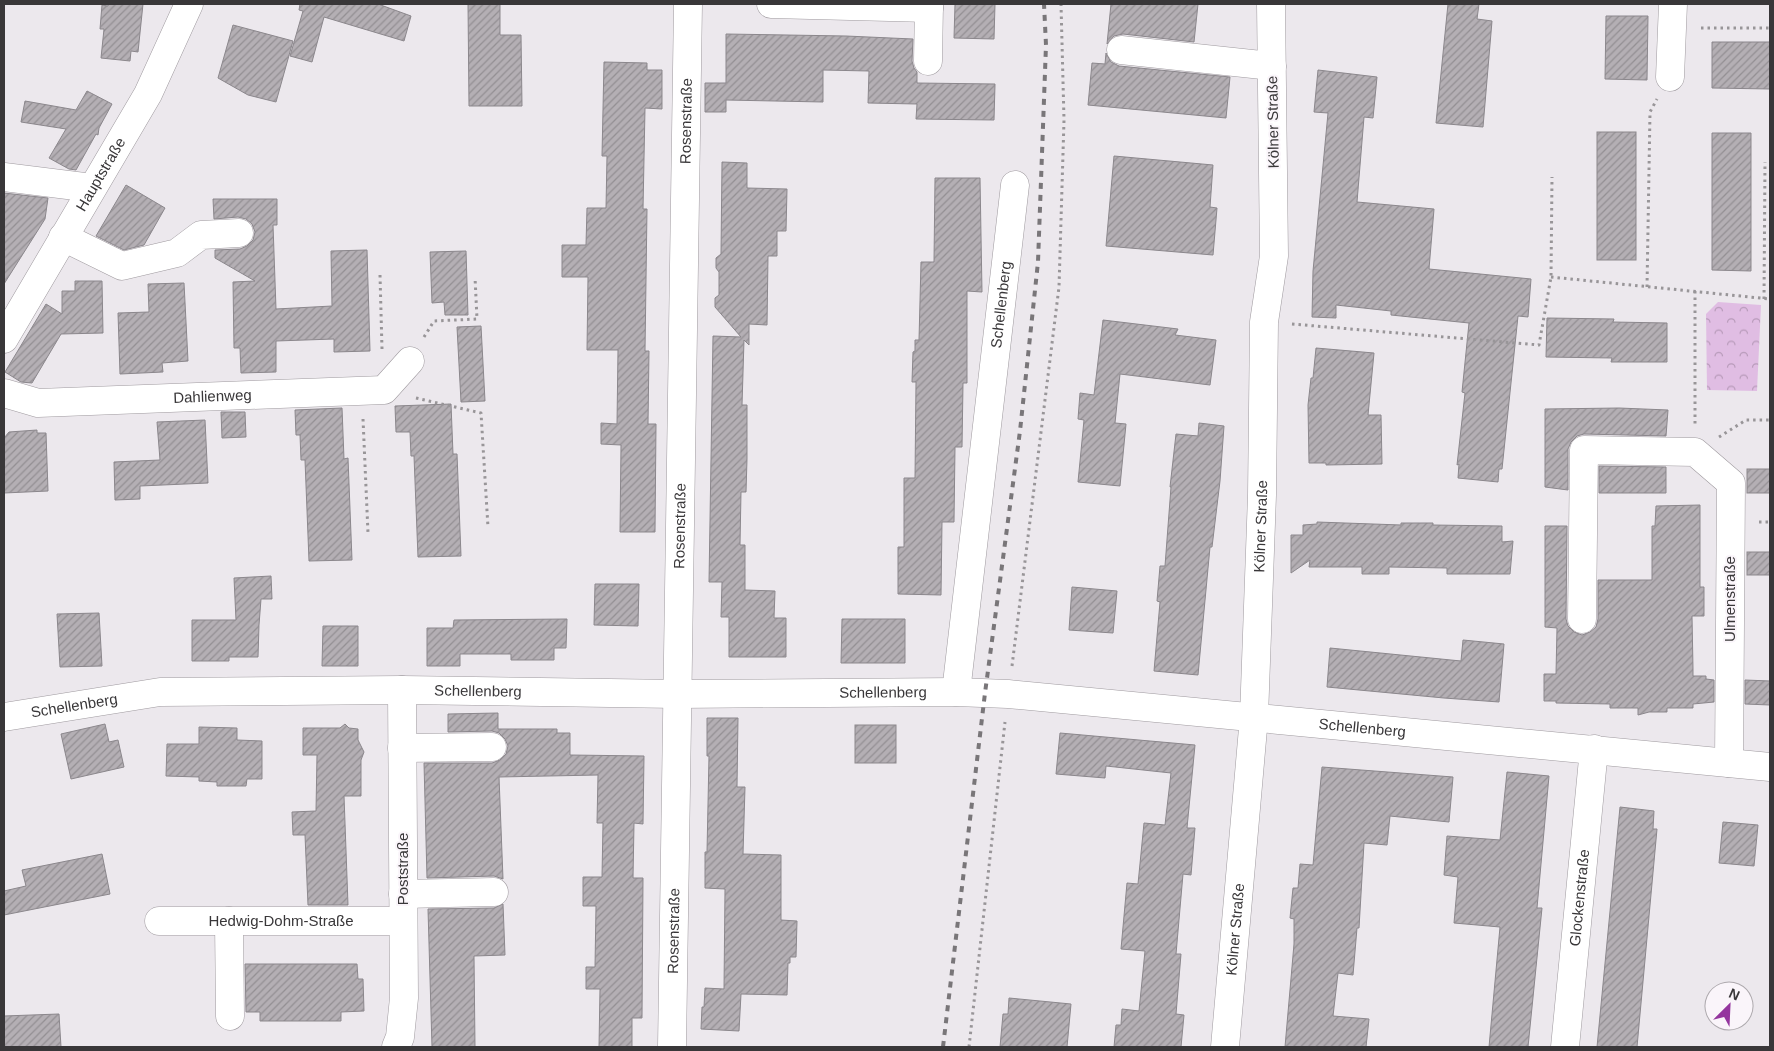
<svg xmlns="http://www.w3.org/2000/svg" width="1774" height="1051" viewBox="0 0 1774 1051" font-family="Helvetica,sans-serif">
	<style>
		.park { fill: url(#park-crowns) }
		.building { fill: url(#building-hatch); stroke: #8b878c }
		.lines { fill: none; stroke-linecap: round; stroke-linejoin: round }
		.minor-casing { stroke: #9f9a9f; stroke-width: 29 }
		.path { stroke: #989598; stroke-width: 3; stroke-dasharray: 2.5 4; stroke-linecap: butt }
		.minor { stroke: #fff; stroke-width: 28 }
		.rail { stroke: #797679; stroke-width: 4; stroke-dasharray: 6 6; stroke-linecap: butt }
		.labels { text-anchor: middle; stroke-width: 4; stroke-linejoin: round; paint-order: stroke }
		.street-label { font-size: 15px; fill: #393739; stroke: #faf5fa }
	</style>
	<defs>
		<pattern id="park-crowns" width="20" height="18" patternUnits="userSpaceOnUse" patternTransform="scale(1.25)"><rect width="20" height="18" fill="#e0bde3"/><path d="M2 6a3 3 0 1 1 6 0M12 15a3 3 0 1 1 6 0" fill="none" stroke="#b79ab9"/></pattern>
		<pattern id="building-hatch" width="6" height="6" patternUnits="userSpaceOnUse" patternTransform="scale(1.25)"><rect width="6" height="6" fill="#b4afb4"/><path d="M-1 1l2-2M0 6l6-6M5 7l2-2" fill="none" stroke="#938f93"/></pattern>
	</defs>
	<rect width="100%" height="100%" fill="#ece8ed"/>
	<path class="park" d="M1718 302 1761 305 1757 391 1707 390 1706 314Z"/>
	<g class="building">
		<path d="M108 4H143L138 52 131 51 130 61 101 58 104 29H100L102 5 108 6Z"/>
		<path d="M300 4H378L411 16 404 41 324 17 312 62 290 56 303 11 299 10Z"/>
		<path d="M468 4H500V35H521L522 106H469Z"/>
		<path d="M955 4H995L994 39 954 38Z"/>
		<path d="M1111 4H1198L1194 42 1123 34 1114 36 1107 44Z"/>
		<path d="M1448 4H1479L1477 19 1492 21 1483 127 1436 123Z"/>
		<path d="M1606 16H1648L1647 80 1605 79Z"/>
		<path d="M233 25 293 41 276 102 248 95 218 78Z"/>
		<path d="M726 34 846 36 913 39 912 61 914 68 917 72V83L995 84 994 120 916 119 917 104 868 103 869 71 823 70V102L726 100V112H705V83H726Z"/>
		<path d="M1712 42H1770V89L1712 88Z"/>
		<path d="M1106 53 1111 62 1119 66 1230 77 1226 118 1088 105 1092 63 1105 64Z"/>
		<path d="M604 62 647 63V70H662V109L645 108 643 209H647L645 351H649L648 424H656L655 532H620L621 445 601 444V423L617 424 618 350H587L588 277H562V245H586L587 208H606L607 156H602Z"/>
		<path d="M1318 70 1377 77 1373 118 1364 117 1357 202 1434 209 1429 269 1531 279 1528 317 1518 316 1502 469H1499L1498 482 1458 478 1459 464 1457 465 1465 393 1462 392 1469 323 1391 315V311L1336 305V318L1312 317 1313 271 1328 113 1314 112Z"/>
		<path d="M87 91 112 104 99 128 98 135 96 134 76 170 69 169 49 158 66 129 21 122 25 101 76 110Z"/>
		<rect x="1597" y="132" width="39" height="128"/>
		<path d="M1712 133H1751V271L1712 270Z"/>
		<path d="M1114 156 1213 165 1210 207 1217 208 1213 255 1106 246Z"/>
		<path d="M722 162 747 163V188L787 189 786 231H777V256H768L767 325 749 324V345L744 340 742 405H747V459L746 492H741L740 545H745V590L775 591 774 618H786V657H729V617H721L722 582H709L713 336 741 337 715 307V298L719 295V272L716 268V258L721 254Z"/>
		<path d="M935 178H980L982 292 967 291V383H963L962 447H955L954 522H942L941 595 898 594V547H904V478H915L916 382H912L913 352 915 351V340H919L921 262H934Z"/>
		<path d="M126 185 165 208 144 245 124 250 96 236Z"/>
		<path d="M4 193 48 198 45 219 4 284Z"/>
		<path d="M213 199H277V225H273L276 309 332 306 331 251 367 250 370 351 334 352V339L276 341V372L241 373 240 348H234L233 282 255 281 215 258V250L240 249 247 246 253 240 255 232 252 224 246 219 238 217 214 219Z"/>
		<path d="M466 251 468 315H445L444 302 432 303 430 252Z"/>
		<path d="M75 281H102L103 333 61 334 32 383 21 382 5 372 46 304 62 314V291H75Z"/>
		<path d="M184 283 188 361 162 363 163 372 120 374 118 313 149 312 148 284Z"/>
		<path d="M1547 318 1614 319 1613 322 1667 323V362H1611L1612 358 1546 357Z"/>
		<path d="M1103 320 1178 329 1175 335 1216 340 1210 385 1120 374 1115 423 1126 424 1120 486 1078 482 1084 420 1078 419 1080 393 1094 395Z"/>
		<path d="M481 326 485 401 461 402 457 327Z"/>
		<path d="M1316 348 1374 353 1368 415H1381L1382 464 1326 465V463H1309L1308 405 1311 378H1313Z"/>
		<path d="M451 404 453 454H457L461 556 418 557 414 456H411L410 432H396L395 406Z"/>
		<path d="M342 408 344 459 348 458 352 560 309 561 305 460H301L300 435H296L295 410Z"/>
		<path d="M1619 408 1668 410 1666 436 1584 434 1577 436 1571 442 1568 449V490L1545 487V409Z"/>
		<path d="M221 412H245L246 437 222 438Z"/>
		<path d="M205 420 208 483 140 486V499L115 500 114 462 160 460 157 422Z"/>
		<path d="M1199 423 1224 426 1220 481 1212 547H1210L1198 675 1154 671 1160 602 1157 601 1160 566H1165L1171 487H1170L1176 434 1198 436Z"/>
		<path d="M37 430V433H46L48 491 4 493V438L9 432Z"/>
		<path d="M1599 466 1666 467V493H1599Z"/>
		<rect x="1747" y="469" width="23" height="24"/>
		<path d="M1700 505V587H1704V616H1692L1693 669V676H1706V679L1714 680V702L1693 704V708H1667V712H1649L1638 715V708H1610V704L1556 703V701H1544V674H1556L1557 628 1545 627V526H1567L1566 619 1568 626 1574 632 1582 635 1590 632 1596 627 1598 619V580H1652V526H1655L1656 506Z"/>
		<path d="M1317 522 1401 525V523H1433V525L1502 526V542L1513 541 1510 574H1447V568L1389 567V574H1362V567H1309L1310 560 1291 573V535H1303V525L1317 524Z"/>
		<rect x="1747" y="552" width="23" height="23"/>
		<path d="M271 576 272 599H261L259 625 258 657H229V661H192V620H236L234 578Z"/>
		<path d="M595 584H639L638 626 594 625Z"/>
		<path d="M1072 587 1117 591 1113 633 1069 630Z"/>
		<path d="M99 613 102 666 60 667 57 614Z"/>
		<path d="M567 619 566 648H554V660H511V654H460V666H427V628H453L454 620Z"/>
		<path d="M842 619H905V663H841Z"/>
		<path d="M323 626H358V666H322Z"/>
		<path d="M1463 640 1504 644 1499 702 1444 698 1327 687 1330 648 1461 661Z"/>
		<path d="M1745 680 1770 681V705L1745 704Z"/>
		<path d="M498 713V729H557V733H570V755L644 756 643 824 634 823 633 878H643L642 1018H632V1047H599L600 989H586V967H595L596 906H583V877H602L603 823H597L598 775 499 777 503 879 494 876 427 878 424 763H492L500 760 506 754 508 746 505 739 499 733 492 731 448 732V714Z"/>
		<path d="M707 718H738L737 787H745L743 854 781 855V920L797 921 796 957H790V963H788L787 995 741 994 739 1031 701 1029 702 1007H704L705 988 724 989 725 889 705 888V852H707L709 756H707Z"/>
		<path d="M105 724 109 742 118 740 124 767 71 779 61 734Z"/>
		<path d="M345 724 349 728 358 729V740L364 752 361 760V796H344L348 905H308L305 835H293L292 812 316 811 317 755H303V728H340Z"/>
		<rect x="855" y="725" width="41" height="38"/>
		<path d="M199 727 237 728V740L262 741V779H247L246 786H217V782L199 781V777L166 776 167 744H199Z"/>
		<path d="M1060 733 1195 745 1187 828H1195L1191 875 1183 874 1176 954H1181L1176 1014 1184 1015 1181 1047H1114L1116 1025H1121L1122 1009 1139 1011 1145 951 1121 949 1127 883 1138 884 1144 823 1165 825 1171 773 1106 766 1105 778 1056 774Z"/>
		<path d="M1322 767 1453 777 1449 822 1390 816 1387 845 1364 843 1359 928H1357L1353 975 1338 973 1333 1016 1369 1019 1366 1047H1285L1294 944V919L1290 918 1293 888H1298L1300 864 1313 865Z"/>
		<path d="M1507 772 1549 776 1537 908H1542L1528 1047H1489L1500 927 1454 923 1458 877 1444 875 1447 836 1500 840Z"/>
		<path d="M1620 807 1654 811 1653 829H1657L1637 1047H1597Z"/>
		<path d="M1723 822 1758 825 1754 866 1719 863Z"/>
		<path d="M102 854 110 894 4 915V891L26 886 22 870Z"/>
		<path d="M503 904 505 955 474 956 475 1047H432L428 909 494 908Z"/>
		<path d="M245 964H357L358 979H363L364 1011 341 1012V1021H260V1012H246Z"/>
		<path d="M1009 998 1071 1004 1067 1047H1000L1003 1014H1008Z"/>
		<path d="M59 1014 61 1047H4V1016Z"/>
	</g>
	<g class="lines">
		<defs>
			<g id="minor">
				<path d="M771 4 929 8"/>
				<path d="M1121 50 1272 66"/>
				<path d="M928 61 929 4"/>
				<path d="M1670 77 1673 4"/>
				<path d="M4 177 92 188"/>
				<path d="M63 237 122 266 177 253 201 235 239 233"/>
				<path id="s1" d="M4 339 148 94 189 4"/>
				<path id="s2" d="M4 393 38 403 384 390 410 361"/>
				<path d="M1582 619 1584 450 1695 452 1731 483 1729 763"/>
				<path id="s3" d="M956 692 1015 185"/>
				<path id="s4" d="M4 717 160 692 402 690 677 694 956 692 1008 694 1770 767"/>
				<path d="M402 748 492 747"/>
				<path d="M403 894 494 892"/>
				<path id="s5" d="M159 921H403"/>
				<path d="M229 921 230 1016"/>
				<path d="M396 1047 400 1037 404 998 402 690"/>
				<path id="s6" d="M672 1047 688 4"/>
				<path id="s7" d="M1225 1047 1254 717 1262 495 1264 322 1274 256 1271 4"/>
				<path id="s8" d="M1565 1047 1594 749"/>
			</g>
		</defs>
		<use href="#minor" class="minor-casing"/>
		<g class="path">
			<path d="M1701 28H1770"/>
			<path d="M380 275 382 349"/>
			<path d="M1551 277 1770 299"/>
			<path d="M1647 287 1650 112 1657 99"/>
			<path d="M1695 291V424"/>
			<path d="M1764 299 1765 162"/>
			<path d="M1292 324 1539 345 1551 277 1552 177"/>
			<path d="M424 337 434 321 477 319 475 277"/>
			<path d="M416 398 481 413 488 527"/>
			<path d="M363 419 368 533"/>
			<path d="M1719 437 1746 420H1770"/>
			<path d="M1759 522H1770"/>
			<path d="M1012 666 1059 287 1064 120 1061 4"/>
			<path d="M969 1047 1005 722"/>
		</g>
		<use href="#minor" class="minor"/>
		<path class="rail" d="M943 1047 985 693 1020 431 1038 262 1046 45 1044 4"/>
	</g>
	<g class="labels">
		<g class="street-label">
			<text dy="5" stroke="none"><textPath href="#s6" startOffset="926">Rosenstraße</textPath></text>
			<text transform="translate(1273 122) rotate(-91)" y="5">Kölner Straße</text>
			<text dy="5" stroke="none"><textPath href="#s1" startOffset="191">Hauptstraße</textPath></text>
			<text dy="5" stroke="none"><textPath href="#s3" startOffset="390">Schellenberg</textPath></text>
			<text dy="5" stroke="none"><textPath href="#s2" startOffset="210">Dahlienweg</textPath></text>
			<text dy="5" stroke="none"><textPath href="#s6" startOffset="521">Rosenstraße</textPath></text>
			<text dy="5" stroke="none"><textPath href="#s7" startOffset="522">Kölner Straße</textPath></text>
			<text transform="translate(1730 599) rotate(-90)" y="5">Ulmenstraße</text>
			<text dy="5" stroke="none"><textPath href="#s4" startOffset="476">Schellenberg</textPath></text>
			<text dy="5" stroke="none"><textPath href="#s4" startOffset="881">Schellenberg</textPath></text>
			<text dy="5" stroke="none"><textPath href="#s4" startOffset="71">Schellenberg</textPath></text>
			<text dy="5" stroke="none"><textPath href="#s4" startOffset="1362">Schellenberg</textPath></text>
			<text transform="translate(403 869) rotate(-90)" y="5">Poststraße</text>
			<text dy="5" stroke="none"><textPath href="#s8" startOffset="150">Glockenstraße</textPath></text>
			<text dy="5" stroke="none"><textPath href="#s5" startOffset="122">Hedwig-Dohm-Straße</textPath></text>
			<text dy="5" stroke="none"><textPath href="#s6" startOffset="116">Rosenstraße</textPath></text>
			<text dy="5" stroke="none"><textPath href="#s7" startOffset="118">Kölner Straße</textPath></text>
		</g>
	</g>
	<rect width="1774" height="1051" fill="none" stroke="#393739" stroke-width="10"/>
	<g transform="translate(1729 1006) rotate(24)"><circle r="24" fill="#faf5fa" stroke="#ada9ad"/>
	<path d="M0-4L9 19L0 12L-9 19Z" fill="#94359e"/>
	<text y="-8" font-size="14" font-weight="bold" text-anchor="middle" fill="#393739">N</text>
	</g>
</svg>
